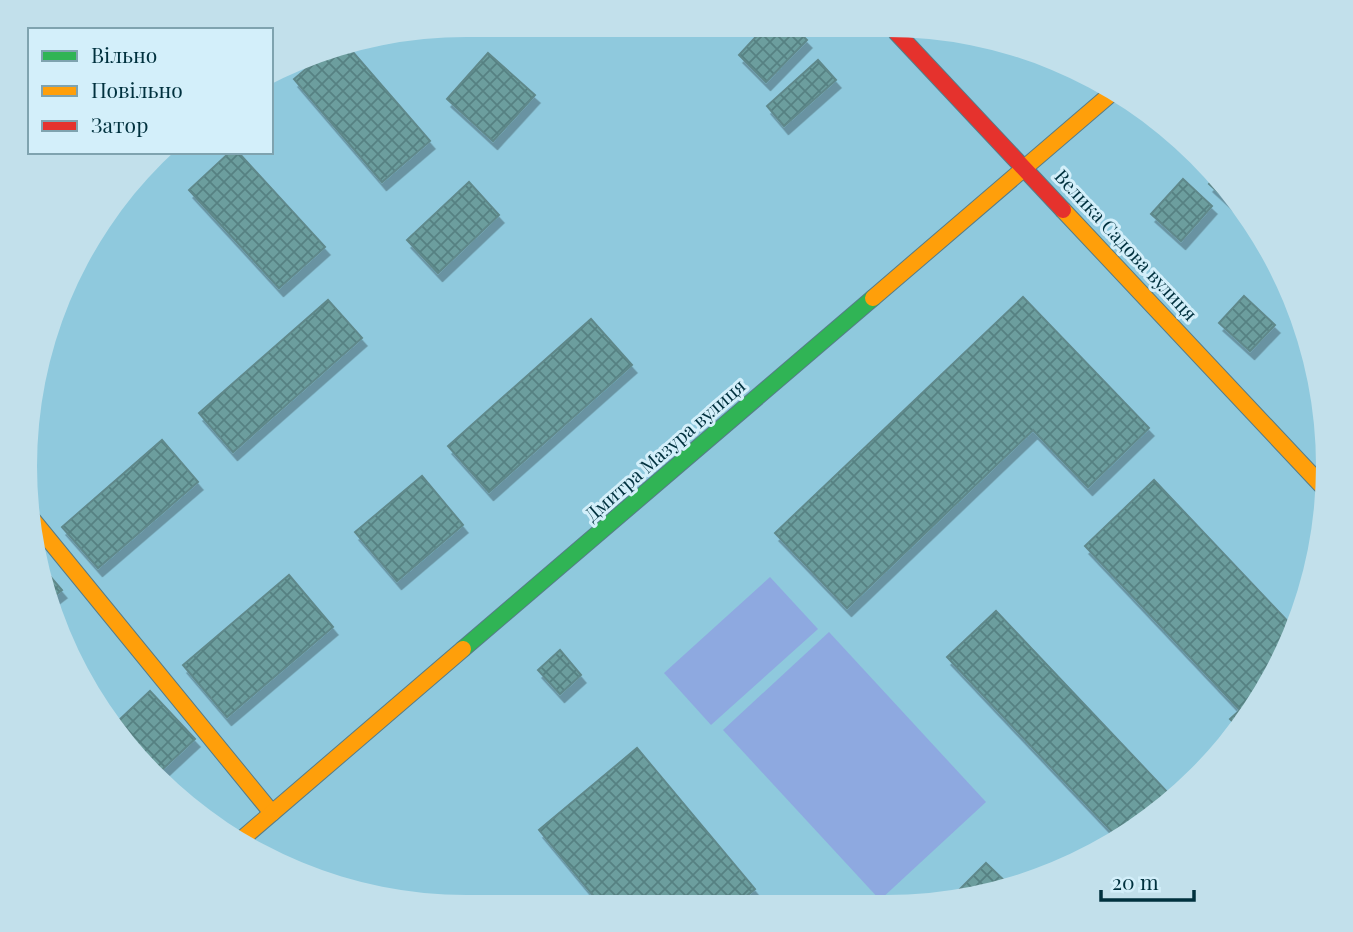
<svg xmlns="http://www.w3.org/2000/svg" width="1353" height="932" viewBox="0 0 1353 932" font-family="'Playfair Display',serif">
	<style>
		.green { fill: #8ea9e0 }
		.building { fill: url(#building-cross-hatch); stroke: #5f888a; stroke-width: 2; filter: url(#shadow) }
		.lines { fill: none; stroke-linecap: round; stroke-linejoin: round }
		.fast-casing { stroke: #567c88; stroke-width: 18 }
		.slow-casing { stroke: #567c88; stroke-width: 18 }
		.jam-casing { stroke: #567c88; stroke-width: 18 }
		.fast { stroke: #30b455; stroke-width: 16 }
		.slow { stroke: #ff9f0a; stroke-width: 16 }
		.jam { stroke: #e5322d; stroke-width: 16 }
		.labels { text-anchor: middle; stroke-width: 6; stroke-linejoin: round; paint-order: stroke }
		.street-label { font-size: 19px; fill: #00313e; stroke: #d3effa }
	</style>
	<defs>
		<pattern id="building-cross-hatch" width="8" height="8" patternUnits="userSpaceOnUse" patternTransform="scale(1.75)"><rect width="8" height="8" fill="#6c9e9e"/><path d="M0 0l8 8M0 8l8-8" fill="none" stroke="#568182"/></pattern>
		<filter id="shadow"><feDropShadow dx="4.5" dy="8" stdDeviation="0" flood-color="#0004"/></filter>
	</defs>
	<rect width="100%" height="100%" fill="#8fc9dd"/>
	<g class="green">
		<path d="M770 577 818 629 711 725 664 673Z"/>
		<path d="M829 632 986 802 880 900 723 730Z"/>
	</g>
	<g class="building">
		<path d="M763 29 797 30 807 40 766 82 739 55Z"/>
		<path d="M345 43 430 141 382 182 294 79 327 51Z"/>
		<path d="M488 53 535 95 493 141 447 99Z"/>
		<path d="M818 60 836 80 784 126 767 106Z"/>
		<path d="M230 152H238L325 247 279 288 189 190Z"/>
		<path d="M1215 177 1235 207H1234L1209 184Z"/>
		<path d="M1183 179 1212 206 1181 241 1151 214Z"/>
		<path d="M469 182 499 215 438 273 407 240Z"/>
		<path d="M1244 296 1275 325 1250 351 1219 323Z"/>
		<path d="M1023 297 1149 428 1088 487 1033 430 847 608 775 533Z"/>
		<path d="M328 300 362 338 233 452 199 413Z"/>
		<path d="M591 319 632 365 489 492 448 446Z"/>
		<path d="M162 440 198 482 98 568 62 527Z"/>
		<path d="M422 476 463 525 397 581 355 532Z"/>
		<path d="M1154 480 1296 630 1295 635 1235 724 1230 719 1240 710 1085 546Z"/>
		<path d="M36 560 62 590 49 600Z"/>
		<path d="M289 575 333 627 227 717 183 665Z"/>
		<path d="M996 611 1172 797 1117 837 947 657Z"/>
		<path d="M560 650 581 675 560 694 538 670Z"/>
		<path d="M150 691 195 739 153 778 115 724Z"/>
		<path d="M637 748 755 889 738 903 601 905 539 830Z"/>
		<path d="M986 863 1010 886 973 899H950Z"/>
	</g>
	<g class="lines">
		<defs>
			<path id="fast" d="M463 649 873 298"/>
			<g id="slow">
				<path d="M1063 210 1324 488"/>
				<path d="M873 298 1113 92"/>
				<path d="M32 519 272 813"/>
				<path d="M243 838 463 649"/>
			</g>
			<path id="jam" d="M896 32 1063 210"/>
		</defs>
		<use href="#fast" class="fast-casing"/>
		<use href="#slow" class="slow-casing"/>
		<use href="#jam" class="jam-casing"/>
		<use href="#fast" class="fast"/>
		<use href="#slow" class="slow"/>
		<use href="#jam" class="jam"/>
	</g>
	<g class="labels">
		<g class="street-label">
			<text transform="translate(1126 245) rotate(47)" y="7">Велика Садова вулиця</text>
			<text transform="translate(665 450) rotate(-41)" y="7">Дмитра Мазура вулиця</text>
		</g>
	</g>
	<path d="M0 0H1353V932H0ZM466 37H887A429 429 0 0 1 1316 466V466A429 429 0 0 1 887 895H466A429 429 0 0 1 37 466V466A429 429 0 0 1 466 37Z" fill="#c2e0eb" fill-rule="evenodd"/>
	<rect x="28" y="28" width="245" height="126" fill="#d3effa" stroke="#7fa3af" stroke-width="2"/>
	<rect x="42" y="51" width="35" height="10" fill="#30b455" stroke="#7fa3af" stroke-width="2"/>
	<text x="91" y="63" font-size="21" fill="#00313e">Вільно</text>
	<rect x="42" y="86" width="35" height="10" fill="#ff9f0a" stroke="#7fa3af" stroke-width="2"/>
	<text x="91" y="98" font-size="21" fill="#00313e">Повільно</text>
	<rect x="42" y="121" width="35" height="10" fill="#e5322d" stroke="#7fa3af" stroke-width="2"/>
	<text x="91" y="133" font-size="21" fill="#00313e">Затор</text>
	<path d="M1101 890v10h93v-10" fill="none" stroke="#00313e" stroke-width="3.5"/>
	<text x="1112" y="890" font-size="21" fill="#00313e" stroke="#d3effa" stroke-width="5" paint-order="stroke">20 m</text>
</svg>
